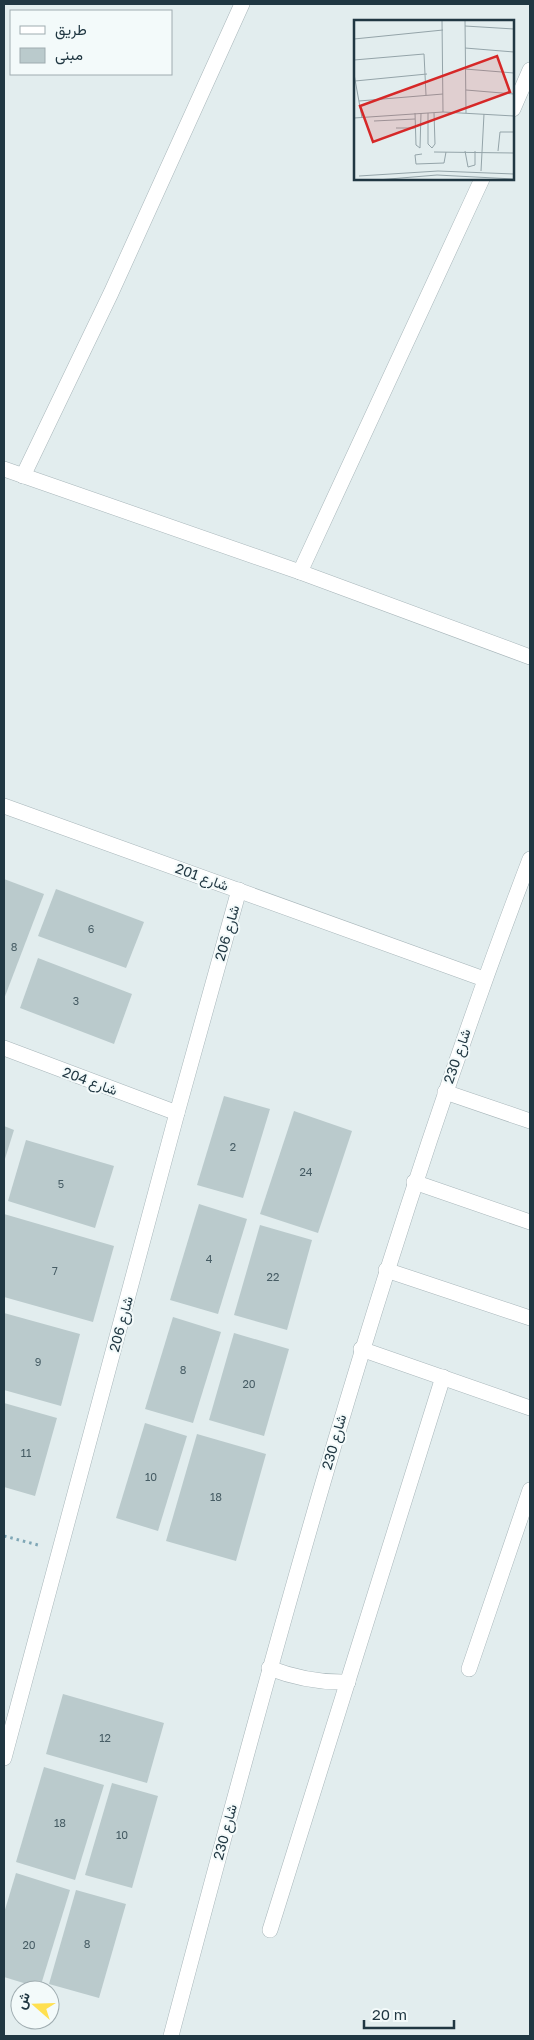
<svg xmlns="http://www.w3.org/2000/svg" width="534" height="2040" viewBox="0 0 534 2040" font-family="'Golos Text',Vazirmatn,sans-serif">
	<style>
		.building { fill: #bacacc }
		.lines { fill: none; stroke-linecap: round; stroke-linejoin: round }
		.lane-casing { stroke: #a8b6ba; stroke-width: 16 }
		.street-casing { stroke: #a8b6ba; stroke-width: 16 }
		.path { stroke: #7fa7b6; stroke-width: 3; stroke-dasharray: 2.5 4; stroke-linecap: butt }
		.lane { stroke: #fff; stroke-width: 15 }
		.street { stroke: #fff; stroke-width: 15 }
		.labels { text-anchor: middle; stroke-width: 4; stroke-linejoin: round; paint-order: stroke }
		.number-label { font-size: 11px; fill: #465c64 }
		.street-label { font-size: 14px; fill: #203742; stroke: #f3fafa }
		.inset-road { fill: none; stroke: #94a4a9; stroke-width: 1 }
		.view { fill: #d62828; fill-opacity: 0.15; stroke: #d62828; stroke-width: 2.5 }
		.inset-edge { fill: none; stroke: #203742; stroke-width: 2.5 }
	</style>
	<rect width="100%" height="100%" fill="#e2edee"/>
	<g class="building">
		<path d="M4 879 44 894 4 999Z"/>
		<path d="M56 889 144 922 126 968 38 936Z"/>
		<path d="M38 958 132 994 114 1044 20 1008Z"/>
		<path d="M224 1096 270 1109 243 1198 197 1185Z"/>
		<path d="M294 1111 352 1131 318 1233 260 1214Z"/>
		<path d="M4 1126 14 1130 4 1162Z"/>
		<path d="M26 1140 114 1166 95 1228 8 1201Z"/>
		<path d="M199 1204 247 1219 218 1314 170 1300Z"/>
		<path d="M4 1214 114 1246 93 1322 4 1297Z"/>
		<path d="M260 1225 312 1240 287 1330 234 1315Z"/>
		<path d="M4 1313 80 1334 61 1406 4 1390Z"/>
		<path d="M173 1317 221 1332 193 1423 145 1409Z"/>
		<path d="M234 1333 289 1349 264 1436 209 1420Z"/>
		<path d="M4 1403 57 1418 35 1496 4 1487Z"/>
		<path d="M145 1423 187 1436 158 1531 116 1518Z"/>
		<path d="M197 1434 266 1454 236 1561 166 1541Z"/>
		<path d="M63 1694 164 1723 147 1783 46 1754Z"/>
		<path d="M44 1767 104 1785 75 1880 16 1862Z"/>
		<path d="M112 1783 158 1796 132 1888 85 1875Z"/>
		<path d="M16 1873 70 1890 40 1988 4 1977V1913Z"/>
		<path d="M76 1890 126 1904 99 1998 49 1984Z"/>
	</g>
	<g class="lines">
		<defs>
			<g id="lane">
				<path d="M445 1092 530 1121"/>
				<path d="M414 1182 530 1222"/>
				<path d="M386 1270 530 1318"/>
				<path d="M361 1349 530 1408"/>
				<path d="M269 1668C295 1678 319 1683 348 1682"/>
				<path d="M469 1669 530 1490"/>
				<path d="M270 1930 443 1377"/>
			</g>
			<g id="street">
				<path d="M513 109 530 70"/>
				<path d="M4 469 300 572 530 657"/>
				<path d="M23 476 111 293 242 4"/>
				<path d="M300 572 482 179"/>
				<path d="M4 806 484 979"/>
				<path d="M4 1048 177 1113"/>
				<path d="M4 1758 177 1113 239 890"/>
				<path d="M171 2036C276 1639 383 1243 530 859"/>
			</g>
		</defs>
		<use href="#lane" class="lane-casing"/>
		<use href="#street" class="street-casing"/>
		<path class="path" d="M4 1536 38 1545"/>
		<use href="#lane" class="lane"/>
		<use href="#street" class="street"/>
	</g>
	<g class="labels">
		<g class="number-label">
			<text x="91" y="933">6</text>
			<text x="14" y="951">8</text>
			<text x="76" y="1005">3</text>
			<text x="233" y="1151">2</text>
			<text x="306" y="1176">24</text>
			<text x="61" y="1188">5</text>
			<text x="209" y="1263">4</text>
			<text x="55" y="1275">7</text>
			<text x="273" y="1281">22</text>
			<text x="38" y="1366">9</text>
			<text x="183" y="1374">8</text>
			<text x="249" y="1388">20</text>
			<text x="26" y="1457">11</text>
			<text x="151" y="1481">10</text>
			<text x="216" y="1501">18</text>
			<text x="105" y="1742">12</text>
			<text x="60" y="1827">18</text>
			<text x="122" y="1839">10</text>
			<text x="87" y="1948">8</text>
			<text x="29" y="1949">20</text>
		</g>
		<g class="street-label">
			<text transform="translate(202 877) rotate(20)" y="5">شارع 201</text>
			<text transform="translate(227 933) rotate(-74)" y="5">شارع 206</text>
			<text transform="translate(457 1056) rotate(-71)" y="5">شارع 230</text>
			<text transform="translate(90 1081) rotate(20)" y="5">شارع 204</text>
			<text transform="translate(121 1324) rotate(-75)" y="5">شارع 206</text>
			<text transform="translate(334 1442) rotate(-74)" y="5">شارع 230</text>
			<text transform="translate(225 1832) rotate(-75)" y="5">شارع 230</text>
		</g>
	</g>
	<g transform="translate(354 20)">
		<rect width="160" height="160" fill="#e2edee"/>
		<path class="inset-road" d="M88 0 89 92M111 0 112 93M111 6 160 9M0 19 89 10M111 28 160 32M0 40 70 34 72 75M111 49 160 53M0 54 8 98M1 61 73 54M112 70 160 74M5 81 89 74M61 93 62 125 66 128 67 93M74 93V124L78 128 81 124 80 93M0 98 89 92 160 96M20 101 61 99M42 108H61M111 131 114 147 121 145V131M144 131 146 112H160M80 132 160 133M68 134 61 135 62 144 90 143 92 132M127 151 130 94M5 156 84 151 160 154M23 160 83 155 160 159"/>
		<path class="view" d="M143 36 156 72 19 122 6 86Z"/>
		<rect width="160" height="160" class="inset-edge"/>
	</g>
	<rect width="534" height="2040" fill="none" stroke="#203742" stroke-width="10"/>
	<rect x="10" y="10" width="162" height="65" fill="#f3fafa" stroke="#9facb0"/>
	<rect x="20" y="26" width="25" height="8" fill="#ffffff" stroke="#9facb0"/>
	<text x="55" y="35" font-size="15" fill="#203742">طريق</text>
	<rect x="20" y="48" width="25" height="15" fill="#bacacc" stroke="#9facb0"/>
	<text x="55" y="60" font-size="15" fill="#203742">مبنى</text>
	<g transform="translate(35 2005) rotate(290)"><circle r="24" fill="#f3fafa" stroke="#9facb0"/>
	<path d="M0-4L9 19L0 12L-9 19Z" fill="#ffe050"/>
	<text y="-8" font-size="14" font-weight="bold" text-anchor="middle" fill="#203742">ش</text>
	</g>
	<path d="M364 2020v8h90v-8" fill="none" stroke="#203742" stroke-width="2.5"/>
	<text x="372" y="2020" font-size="15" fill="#203742" stroke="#f3fafa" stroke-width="4" paint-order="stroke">20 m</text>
</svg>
